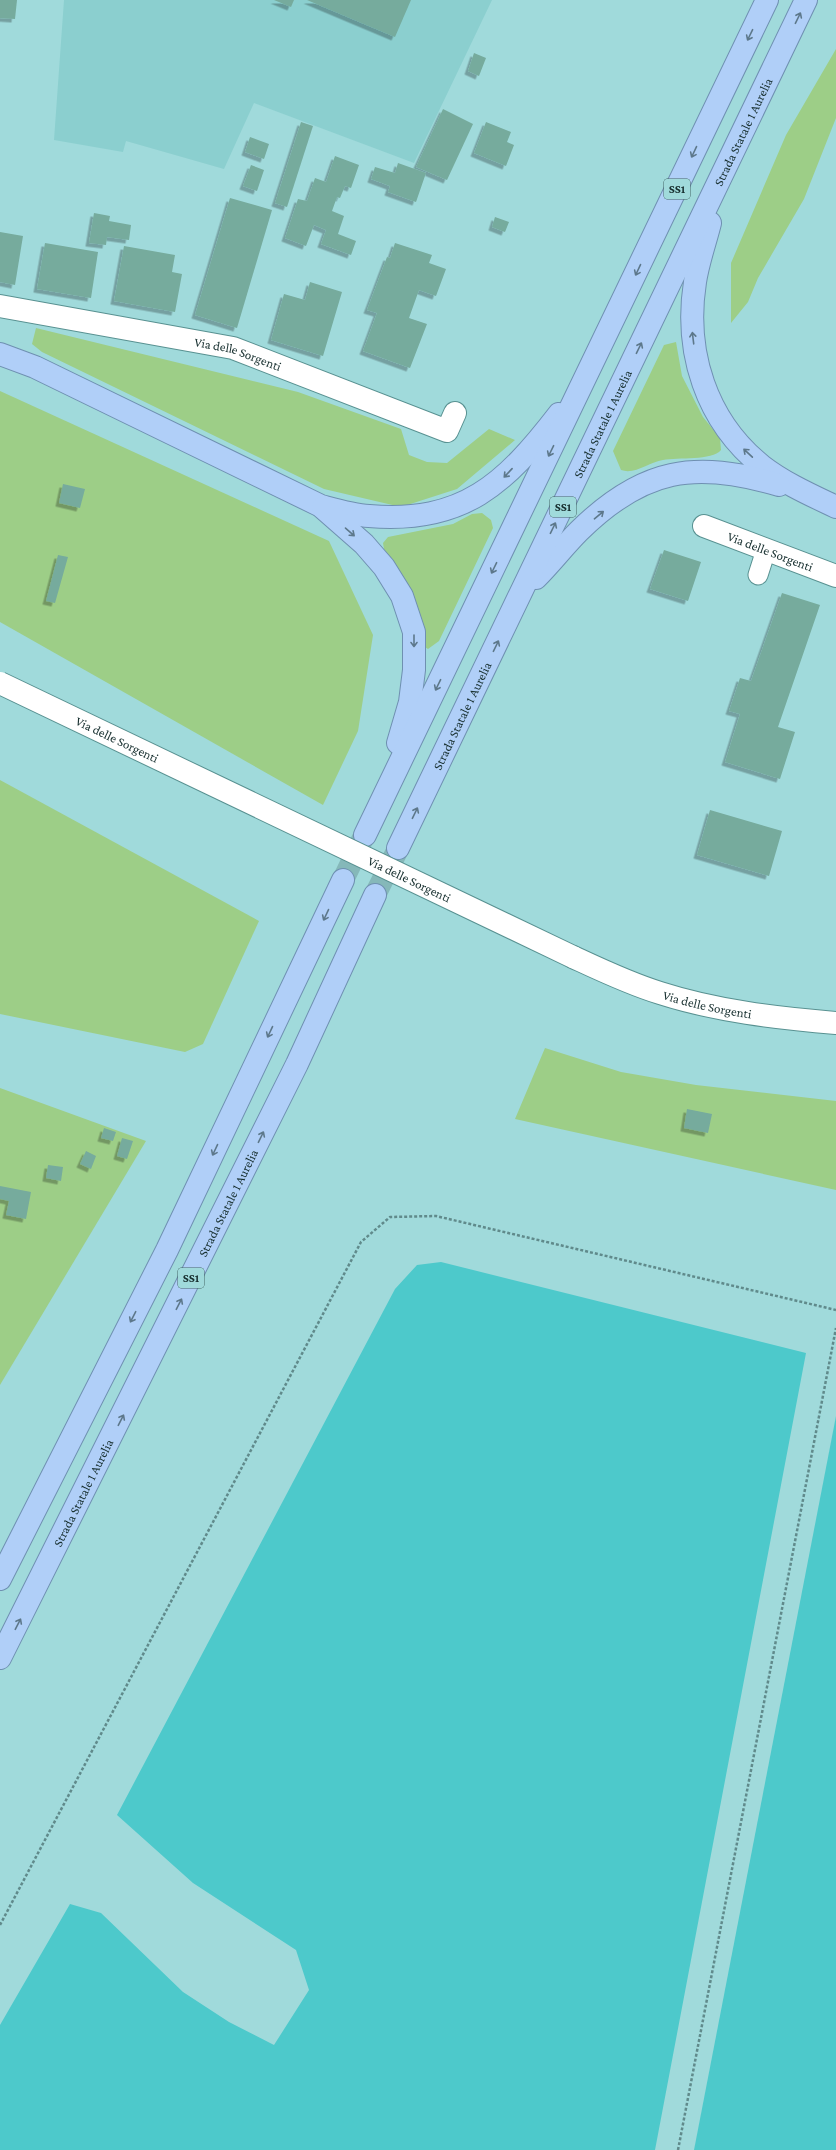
<svg xmlns="http://www.w3.org/2000/svg" width="836" height="2150" viewBox="0 0 836 2150" font-family="'Crimson Pro',serif">
	<style>
		.built { fill: #8bcfcf }
		.green { fill: #9dce87 }
		.water { fill: #4dc9cb }
		.building { fill: #76ab9d; filter: url(#shadow) }
		.lines { fill: none; stroke-linecap: round; stroke-linejoin: round }
		.trunk-tunnel { stroke: #85b8b9; stroke-width: 22; stroke-dasharray: 22 11; stroke-linecap: butt }
		.service-casing { stroke: #589191; stroke-width: 21 }
		.minor-casing { stroke: #589191; stroke-width: 24 }
		.secondary-casing { stroke: #589191; stroke-width: 24 }
		.trunk-casing { stroke: #6f90b1; stroke-width: 24 }
		.path { stroke: #608a8b; stroke-width: 2.5; stroke-dasharray: 3 2; stroke-linecap: butt }
		.service { stroke: #fff; stroke-width: 19 }
		.minor { stroke: #fff; stroke-width: 22 }
		.secondary { stroke: #fff; stroke-width: 22 }
		.trunk { stroke: #b0cff8; stroke-width: 22 }
		.secondary-bridge-casing { stroke: #589191; stroke-width: 24; stroke-linecap: butt }
		.secondary-bridge { stroke: #fff; stroke-width: 22 }
		.oneway { stroke: #5d788b }
		.labels { text-anchor: middle; stroke-width: 4; stroke-linejoin: round; paint-order: stroke }
		.shield { fill: #a0dadb; stroke: #426464; stroke-width: 1 }
		.shield-label { font-size: 12px; font-weight: bold; fill: #193131 }
		.street-label { font-size: 13px; fill: #193131; stroke: #a0dadb }
	</style>
	<defs>
		<filter id="shadow"><feDropShadow dx="-3.5" dy="3.5" stdDeviation="0" flood-color="#0004"/></filter>
	</defs>
	<rect width="100%" height="100%" fill="#a0dadb"/>
	<path class="built" d="M64 0H492L414 163 254 103 224 169 126 141 123 152 54 140Z"/>
	<g class="green">
		<path d="M836 49V118L804 199 758 278 748 302 731 323V263L786 135Z"/>
		<path d="M36 328 298 392 401 429 409 455 427 462 447 463 489 429 515 440 457 489 401 507 324 489 42 352 32 344Z"/>
		<path d="M676 342 682 376 703 417 720 438 721 450C712 461 678 457 663 460 649 462 635 475 621 470L613 451 664 345Z"/>
		<path d="M0 391 329 541 373 635 358 731 323 805 0 622Z"/>
		<path d="M482 513 491 520 493 528 439 641 428 649 425 647 408 587 384 549 383 543 388 537 453 524 472 514Z"/>
		<path d="M0 780 259 921 203 1044 185 1052 0 1014Z"/>
		<path d="M545 1048 621 1072 696 1085 836 1101V1190L515 1119Z"/>
		<path d="M0 1088 146 1141 0 1385Z"/>
	</g>
	<g class="water">
		<path d="M441 1262 806 1353 655 2150H0V2025L70 1904 101 1913 183 1992 229 2022 274 2045 309 1990 296 1950 193 1883 117 1815 395 1289 417 1265Z"/>
		<path d="M836 1416V2150H694Z"/>
	</g>
	<g class="building">
		<path d="M0 0H17L15 19 0 18Z"/>
		<path d="M274 0H294L291 7Z"/>
		<path d="M307 0H411L395 37Z"/>
		<path d="M474 53 486 58 479 76 468 71Z"/>
		<path d="M443 109 473 124 447 180 416 167Z"/>
		<path d="M301 122 313 126 287 207 275 203Z"/>
		<path d="M486 122 511 132 507 142 514 145 506 166 474 153Z"/>
		<path d="M250 137 269 144 264 159 245 152Z"/>
		<path d="M335 156 359 165 351 188 345 186 340 198 337 197 332 211 344 216 338 234 356 241 351 255 321 244 326 230 314 225 306 246 285 238 298 199 307 201 315 178 326 182Z"/>
		<path d="M398 163 426 173 416 202 388 192 390 186 371 179 375 167 395 173Z"/>
		<path d="M251 165 264 170 257 191 243 186Z"/>
		<path d="M230 198 272 210 237 328 195 315Z"/>
		<path d="M94 213 110 216 109 221 131 225 129 240 107 237 106 245 89 243Z"/>
		<path d="M495 217 509 222 505 232 492 227Z"/>
		<path d="M0 232 23 236 15 285 0 282Z"/>
		<path d="M45 243 98 252 91 298 37 289Z"/>
		<path d="M395 243 432 255 429 263 446 269 436 296 419 290 409 318 427 324 410 368 363 351 377 313 367 310 387 257 390 258Z"/>
		<path d="M124 246 175 255 172 272 182 274 175 312 114 301Z"/>
		<path d="M310 282 342 292 323 356 271 340 284 294 305 300Z"/>
		<path d="M63 484 85 489 80 508 59 503Z"/>
		<path d="M664 550 701 562 688 601 650 589Z"/>
		<path d="M58 555 68 557 55 603 46 601Z"/>
		<path d="M782 593 820 605 778 727 795 732 780 779 725 762 740 714 729 711 740 678 751 681Z"/>
		<path d="M710 810 782 831 769 876 697 855Z"/>
		<path d="M687 1109 712 1114 708 1133 684 1128Z"/>
		<path d="M104 1128 116 1132 113 1141 101 1138Z"/>
		<path d="M122 1138 133 1141 127 1159 117 1156Z"/>
		<path d="M86 1151 96 1156 91 1169 80 1164Z"/>
		<path d="M48 1165 63 1167 61 1181 46 1178Z"/>
		<path d="M0 1186 31 1192 26 1219 6 1215 9 1201 0 1199Z"/>
	</g>
	<g class="lines">
		<g class="trunk-tunnel">
			<path d="M343 880 364 836"/>
			<path d="M375 895 397 851"/>
		</g>
		<defs>
			<path id="service" d="M758 575 766 550"/>
			<g id="minor">
				<path id="s1" d="M0 306 233 348 447 431 455 413"/>
				<path id="s2" d="M704 526 836 576"/>
			</g>
			<g id="secondary">
				<path id="s3" d="M573 957C601 970 630 984 660 993 716 1011 777 1018 836 1023"/>
			</g>
			<g id="trunk">
				<path d="M710 223C705 243 698 262 695 282 684 352 706 421 762 466 784 483 811 495 836 507"/>
				<path d="M0 354 35 367 321 506C336 510 353 515 369 516 463 524 505 484 559 414"/>
				<path d="M323 508 364 544 384 567 402 596 414 632V670L410 702 398 743"/>
				<path d="M536 578C551 563 564 546 579 531 643 468 695 460 779 485"/>
				<path d="M365 835 767 0"/>
				<path id="s4" d="M398 848 806 0"/>
				<path d="M0 1579 167 1250 343 880"/>
				<path id="s5" d="M0 1658 297 1064 375 895"/>
			</g>
		</defs>
		<use href="#service" class="service-casing"/>
		<use href="#minor" class="minor-casing"/>
		<use href="#secondary" class="secondary-casing"/>
		<use href="#trunk" class="trunk-casing"/>
		<g class="path">
			<path d="M0 1925 361 1242 390 1217 436 1216 836 1310"/>
			<path d="M678 2150 836 1328"/>
		</g>
		<use href="#service" class="service"/>
		<use href="#minor" class="minor"/>
		<use href="#secondary" class="secondary"/>
		<use href="#trunk" class="trunk"/>
		<defs>
			<g id="secondary-bridge">
				<path id="s6" d="M0 683 573 957"/>
			</g>
		</defs>
		<use href="#secondary-bridge" class="secondary-bridge-casing"/>
		<use href="#secondary-bridge" class="secondary-bridge"/>
	</g>
	<defs><path id="oneway-shaft" d="M-6 0H5M1.5-3L5.5 0L1.5 3" fill="none" stroke-width="1.6" stroke-linecap="round" stroke-linejoin="round"/></defs>
	<g class="oneway">
		<use href="#oneway-shaft" transform="translate(798 18) rotate(-64)"/>
		<use href="#oneway-shaft" transform="translate(750 35) rotate(116)"/>
		<use href="#oneway-shaft" transform="translate(694 152) rotate(115)"/>
		<use href="#oneway-shaft" transform="translate(638 270) rotate(115)"/>
		<use href="#oneway-shaft" transform="translate(693 338) rotate(-97)"/>
		<use href="#oneway-shaft" transform="translate(639 348) rotate(-64)"/>
		<use href="#oneway-shaft" transform="translate(551 451) rotate(116)"/>
		<use href="#oneway-shaft" transform="translate(748 453) rotate(-137)"/>
		<use href="#oneway-shaft" transform="translate(508 473) rotate(133)"/>
		<use href="#oneway-shaft" transform="translate(599 515) rotate(-40)"/>
		<use href="#oneway-shaft" transform="translate(553 528) rotate(-64)"/>
		<use href="#oneway-shaft" transform="translate(350 532) rotate(41)"/>
		<use href="#oneway-shaft" transform="translate(494 568) rotate(116)"/>
		<use href="#oneway-shaft" transform="translate(414 641) rotate(90)"/>
		<use href="#oneway-shaft" transform="translate(496 646) rotate(-64)"/>
		<use href="#oneway-shaft" transform="translate(438 685) rotate(116)"/>
		<use href="#oneway-shaft" transform="translate(415 813) rotate(-64)"/>
		<use href="#oneway-shaft" transform="translate(326 915) rotate(115)"/>
		<use href="#oneway-shaft" transform="translate(270 1032) rotate(115)"/>
		<use href="#oneway-shaft" transform="translate(261 1137) rotate(-64)"/>
		<use href="#oneway-shaft" transform="translate(215 1150) rotate(115)"/>
		<use href="#oneway-shaft" transform="translate(179 1304) rotate(-63)"/>
		<use href="#oneway-shaft" transform="translate(133 1317) rotate(117)"/>
		<use href="#oneway-shaft" transform="translate(121 1420) rotate(-63)"/>
		<use href="#oneway-shaft" transform="translate(18 1624) rotate(-63)"/>
	</g>
	<g class="labels">
		<g class="shield">
			<rect x="664" y="179" width="26" height="20" rx="3"/>
			<rect x="550" y="497" width="26" height="20" rx="3"/>
			<rect x="178" y="1268" width="26" height="20" rx="3"/>
		</g>
		<g class="shield-label">
			<text x="677" y="193">SS1</text>
			<text x="563" y="511">SS1</text>
			<text x="191" y="1282">SS1</text>
		</g>
		<g class="street-label">
			<text dy="5" stroke="none"><textPath href="#s4" startOffset="795">Strada Statale 1 Aurelia</textPath></text>
			<text dy="5" stroke="none"><textPath href="#s1" startOffset="243">Via delle Sorgenti</textPath></text>
			<text dy="5" stroke="none"><textPath href="#s4" startOffset="471">Strada Statale 1 Aurelia</textPath></text>
			<text dy="5" stroke="none"><textPath href="#s2" startOffset="71">Via delle Sorgenti</textPath></text>
			<text dy="5" stroke="none"><textPath href="#s4" startOffset="147">Strada Statale 1 Aurelia</textPath></text>
			<text dy="5" stroke="none"><textPath href="#s6" startOffset="130">Via delle Sorgenti</textPath></text>
			<text dy="5" stroke="none"><textPath href="#s6" startOffset="454">Via delle Sorgenti</textPath></text>
			<text dy="5" stroke="none"><textPath href="#s3" startOffset="143">Via delle Sorgenti</textPath></text>
			<text dy="5" stroke="none"><textPath href="#s5" startOffset="509">Strada Statale 1 Aurelia</textPath></text>
			<text dy="5" stroke="none"><textPath href="#s5" startOffset="185">Strada Statale 1 Aurelia</textPath></text>
		</g>
	</g>
</svg>
